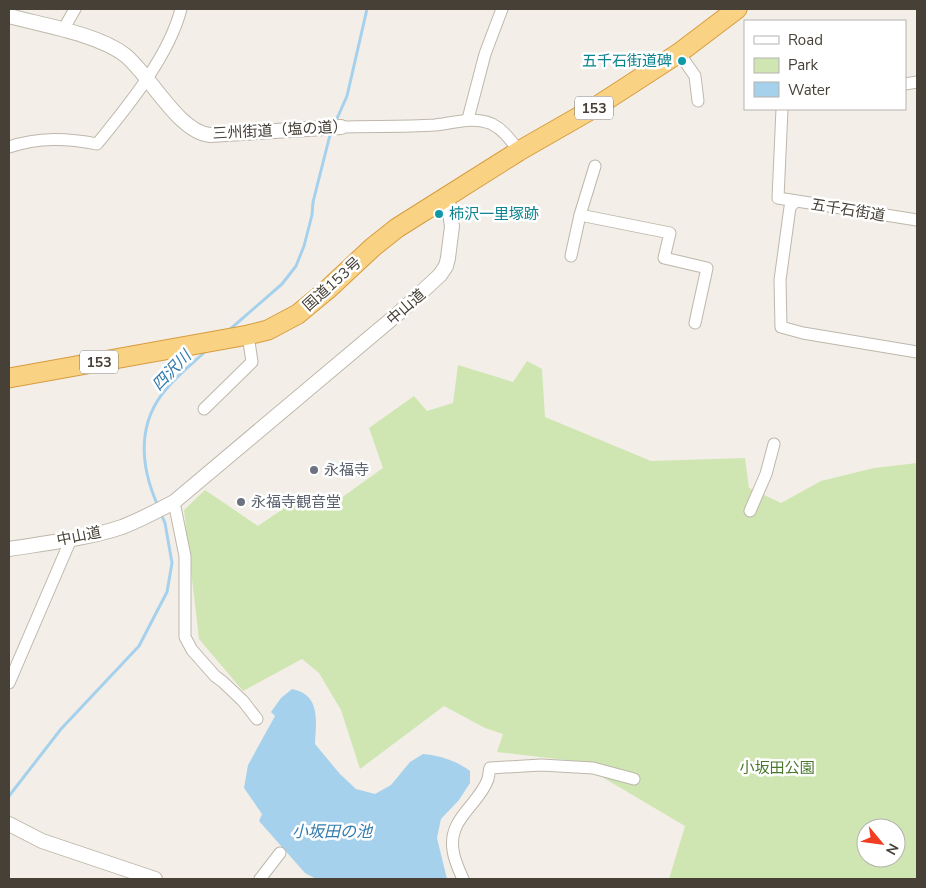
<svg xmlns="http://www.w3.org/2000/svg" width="926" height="888" viewBox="0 0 926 888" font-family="'Nunito Sans','Noto Sans JP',sans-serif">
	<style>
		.green { fill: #cfe6b2; fill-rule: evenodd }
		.water { fill: #a6d1ed }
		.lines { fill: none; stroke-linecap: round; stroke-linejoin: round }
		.stream { stroke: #a6d1ed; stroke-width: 3 }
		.minor-casing { stroke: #beb7ab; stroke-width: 13 }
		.tertiary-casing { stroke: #beb7ab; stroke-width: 16 }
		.trunk-casing { stroke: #d79c3e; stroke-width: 21 }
		.minor { stroke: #fff; stroke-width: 11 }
		.tertiary { stroke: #fff; stroke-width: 14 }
		.trunk { stroke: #f9d284; stroke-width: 19 }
		.culture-dot { fill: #0f9aa8; stroke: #fff; stroke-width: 2 }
		.worship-dot { fill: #6b7280; stroke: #fff; stroke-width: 2 }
		.labels { text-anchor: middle; stroke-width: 5; stroke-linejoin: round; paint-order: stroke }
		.shield { fill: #fff; stroke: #7e7973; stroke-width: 1 }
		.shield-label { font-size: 14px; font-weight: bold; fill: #464037 }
		.culture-label { font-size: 15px; fill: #0d838f; stroke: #fff; text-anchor: end }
		.street-label { font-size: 15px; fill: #464037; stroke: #fff }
		.worship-label { font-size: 15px; fill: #5b616d; stroke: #fff; text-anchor: start }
		.park-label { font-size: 15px; fill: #49762c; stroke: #fff }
		.water-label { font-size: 16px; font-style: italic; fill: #347cae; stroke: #fff }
	</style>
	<rect width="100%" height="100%" fill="#f3efe8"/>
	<path class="green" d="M527 361 542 369 545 417 651 461 745 458 749 488 781 503 821 481 874 468 917 463V879H669L685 826 575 761 497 752 503 734 485 728 444 706 360 769 341 710 319 673 302 659 243 691 199 639 184 510 205 490 258 526 296 500 341 498 383 468 369 428 414 396 427 411 453 403 458 365 513 382ZM866 828H896V858H866Z"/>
	<path class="water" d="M292 689C321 695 316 720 315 744L340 774 356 789 375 794 391 785 410 762 423 754C441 756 455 760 470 771V783L459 800 441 819 437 838 447 879H316L305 873 259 821 262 814 244 788 248 765 275 716 271 712 281 698Z"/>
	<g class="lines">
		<g class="stream">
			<path d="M335 123 347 96 367 9"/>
			<path d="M228 331 282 284 296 266 304 246 312 215 313 202 331 131"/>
			<path d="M158 506C140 466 136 422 168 387 179 374 194 362 207 350"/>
			<path d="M9 796 61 729 139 646 167 592 172 563 165 523 161 514"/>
		</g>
		<defs>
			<g id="minor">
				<path d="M63 30 75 9"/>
				<path d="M679 53 695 76 698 101"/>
				<path d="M905 84 917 82"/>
				<path d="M782 109 778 198 917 220"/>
				<path d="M468 119 485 54 502 9"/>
				<path d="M341 127C372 126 404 127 435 125 455 123 472 116 492 124 504 130 511 141 519 151"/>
				<path d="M9 147C39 137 67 138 97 144 128 106 169 56 181 9"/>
				<path d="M795 202 790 207 780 280 781 327 803 333 917 352"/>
				<path d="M580 215 670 233 664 258 707 268 695 323"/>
				<path d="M571 256 580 215 595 166"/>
				<path d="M204 409 252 362 248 335"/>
				<path d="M174 502 185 556V637L192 650 215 676 223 682 243 701 257 719"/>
				<path d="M750 511 766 474 774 444"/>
				<path d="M9 683 71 539"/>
				<path d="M260 879 280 853"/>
				<path d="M463 879C459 870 454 860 453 850 448 818 479 805 488 779 489 775 489 771 490 768L541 765 593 768 634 779"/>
			</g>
			<g id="tertiary">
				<path d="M9 16C42 25 98 34 125 55 150 75 178 132 210 135L341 127"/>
				<path d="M9 549C46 543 86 539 122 527 140 520 157 511 174 502L400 312 440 275 446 266 448 258 452 226 449 206 445 198"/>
				<path d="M9 824 42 841 155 879"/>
			</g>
			<path id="trunk" d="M9 378 248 335 268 330 298 314 327 290 373 247 397 228 519 151 594 108 679 53 737 9"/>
		</defs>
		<use href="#minor" class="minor-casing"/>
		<use href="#tertiary" class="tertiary-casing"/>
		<use href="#trunk" class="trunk-casing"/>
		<use href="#minor" class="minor"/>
		<use href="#tertiary" class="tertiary"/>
		<use href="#trunk" class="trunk"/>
	</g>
	<g class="culture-dot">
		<circle cx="682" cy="61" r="5"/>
		<circle cx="439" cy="214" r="5"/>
	</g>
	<g class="worship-dot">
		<circle cx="314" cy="470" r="5"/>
		<circle cx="241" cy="502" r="5"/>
	</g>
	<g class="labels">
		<g class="shield">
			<rect x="575" y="96.5" width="38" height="23" rx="4"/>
			<rect x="80" y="350.5" width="38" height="23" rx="4"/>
		</g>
		<g class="shield-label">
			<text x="594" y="113">153</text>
			<text x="99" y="367">153</text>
		</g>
		<g class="culture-label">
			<text x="672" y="66">五千石街道碑</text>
			<text x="449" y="219" text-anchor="start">柿沢一里塚跡</text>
		</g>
		<g class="street-label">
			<text transform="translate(280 130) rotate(-3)" y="5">三州街道（塩の道）</text>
			<text transform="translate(848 210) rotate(9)" y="5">五千石街道</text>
			<text transform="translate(332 284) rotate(-42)" y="5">国道153号</text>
			<text transform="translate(406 307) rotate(-41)" y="5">中山道</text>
			<text transform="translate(79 536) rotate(-11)" y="5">中山道</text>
		</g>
		<g class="worship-label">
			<text x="324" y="475">永福寺</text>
			<text x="251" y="507">永福寺観音堂</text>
		</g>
		<g class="park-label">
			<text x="777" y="773">小坂田公園</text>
		</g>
		<g class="water-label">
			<text transform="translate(171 370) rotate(-46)" y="6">四沢川</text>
			<text x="332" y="837">小坂田の池</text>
		</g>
	</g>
	<rect width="926" height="888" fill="none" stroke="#464037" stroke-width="20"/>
	<rect x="744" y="20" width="162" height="90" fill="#ffffff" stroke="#b5b3af"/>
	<rect x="754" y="36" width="25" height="8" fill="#ffffff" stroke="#b5b3af"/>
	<text x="788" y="45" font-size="15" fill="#464037">Road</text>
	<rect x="754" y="58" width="25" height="15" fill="#cfe6b2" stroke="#b5b3af"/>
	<text x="788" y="70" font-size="15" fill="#464037">Park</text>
	<rect x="754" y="82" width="25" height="15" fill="#a6d1ed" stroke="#b5b3af"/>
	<text x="788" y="95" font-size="15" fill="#464037">Water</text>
	<g transform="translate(881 843) rotate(119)"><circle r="24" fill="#ffffff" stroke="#b5b3af"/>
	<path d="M0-4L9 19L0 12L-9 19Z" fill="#f13d21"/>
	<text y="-8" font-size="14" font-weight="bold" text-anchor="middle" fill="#464037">N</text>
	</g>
</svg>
